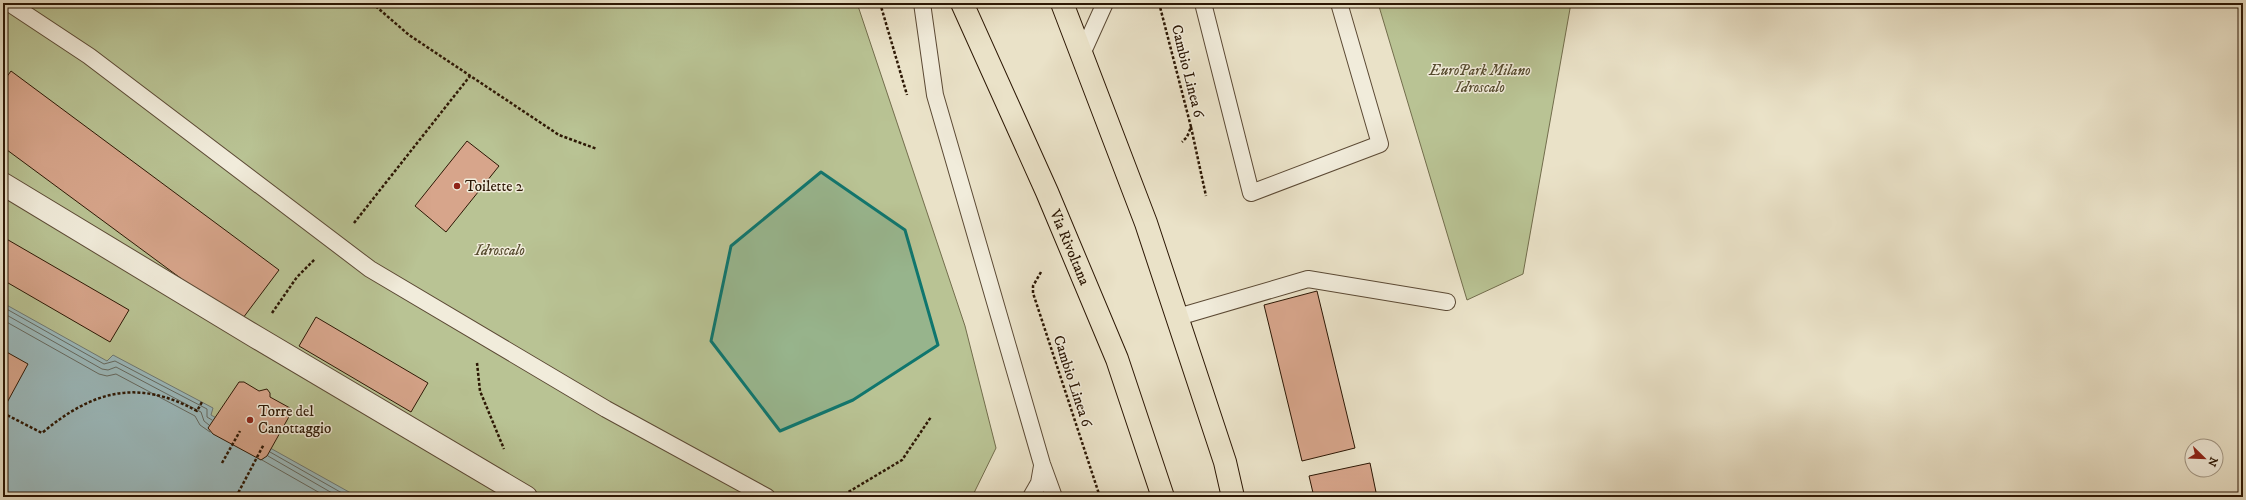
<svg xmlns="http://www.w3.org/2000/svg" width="2246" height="500" viewBox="0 0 2246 500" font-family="'IM FELL DW Pica',serif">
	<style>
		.green { fill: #b9c394; stroke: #726d4c }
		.water { fill: #9cbcc0; stroke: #6f7a75 }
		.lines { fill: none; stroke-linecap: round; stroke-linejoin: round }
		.shore { stroke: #646a62; stroke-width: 1 }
		.building { fill: #d7a58b; stroke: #2c1704 }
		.lane-casing { stroke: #5c4a35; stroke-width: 18 }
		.street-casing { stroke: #5c4a35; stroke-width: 24 }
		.highway-casing { stroke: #2c1704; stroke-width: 24 }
		.path { stroke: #2c1704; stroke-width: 2.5; stroke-dasharray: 3 2; stroke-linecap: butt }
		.lane { stroke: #f1ecdb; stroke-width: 16 }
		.street { stroke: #f1ecdb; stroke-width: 22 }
		.highway { stroke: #eae2c8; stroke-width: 22 }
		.marked { fill: #0f766e; fill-opacity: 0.2; stroke: #0f766e; stroke-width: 3; stroke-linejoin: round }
		.poi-dot { fill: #8f2418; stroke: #f1ecdb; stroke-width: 1.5 }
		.labels { text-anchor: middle; stroke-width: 3; stroke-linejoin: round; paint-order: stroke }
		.park-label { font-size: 15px; font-style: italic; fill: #564b2f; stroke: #f1ecdb }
		.street-label { font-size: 15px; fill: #2c1704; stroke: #f1ecdb }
		.poi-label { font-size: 15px; fill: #2c1704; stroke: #f1ecdb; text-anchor: start }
	</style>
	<rect width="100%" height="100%" fill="#eae2c8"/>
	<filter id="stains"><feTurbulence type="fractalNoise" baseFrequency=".005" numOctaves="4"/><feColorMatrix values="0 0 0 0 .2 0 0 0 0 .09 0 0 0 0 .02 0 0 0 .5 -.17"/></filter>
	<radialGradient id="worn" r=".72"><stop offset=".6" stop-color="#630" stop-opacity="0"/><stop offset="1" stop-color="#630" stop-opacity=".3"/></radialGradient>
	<g class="green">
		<path d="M3 3H857L965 326 996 448 972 497H3Z"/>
		<path d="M1378 3H1571L1523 274 1467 300Z"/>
	</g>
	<path class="water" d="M3 303 107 361 113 355 213 408 211 415 358 497H3Z"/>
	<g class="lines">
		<g class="shore">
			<path d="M3 307 104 364 115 361 207 409V417L212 420"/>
			<path d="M3 313 102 369 108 370 116 367 201 412 204 421 209 425"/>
			<path d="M3 320 99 374 107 376 116 374 195 416 200 425 210 432"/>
			<path d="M270 452 349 497"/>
			<path d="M268 456 339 497"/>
			<path d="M262 460 327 497"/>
		</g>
	</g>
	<g class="building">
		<path d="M11 71 279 270 240 322 3 147V82Z"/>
		<path d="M467 141 499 166 446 232 415 206Z"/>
		<path d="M3 237 129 310 110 342 3 280Z"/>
		<path d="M1317 291 1355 448 1302 461 1264 305Z"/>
		<path d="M316 317 428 383 411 412 299 346Z"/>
		<path d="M3 350 28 364 3 410Z"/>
		<path d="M239 382H244L259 391 267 389 270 393V397L290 408 291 413 267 456 261 460 213 434 208 428Z"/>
		<path d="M1370 463 1377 497H1314L1309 476Z"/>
	</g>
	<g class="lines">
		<defs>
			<g id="lane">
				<path d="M9 3 89 56 370 269 606 409 767 497"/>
				<path d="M922 3 935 95 1042 464 1054 497"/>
				<path d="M1203 3 1251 193 1380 144 1339 3"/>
				<path d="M1082 54 1105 3"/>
				<path d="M1178 317 1308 279 1447 302"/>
				<path d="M1031 497 1039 483 1042 466"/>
			</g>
			<path id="street" d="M3 184 256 337 526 497"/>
			<g id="highway">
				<path id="s1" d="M962 3 1047 192 1117 359 1163 497"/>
				<path d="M1062 3 1146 223 1225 462 1233 497"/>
			</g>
		</defs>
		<use href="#lane" class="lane-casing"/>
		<use href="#street" class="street-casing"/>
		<use href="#highway" class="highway-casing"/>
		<g class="path">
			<path d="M372 3 409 35 559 135 597 149"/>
			<path d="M880 3 907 95"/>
			<path d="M1159 3 1191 127 1187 137 1182 142"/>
			<path d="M1191 127 1206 196"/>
			<path d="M354 223 470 76"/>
			<path d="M1041 272 1033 286V293L1100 497"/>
			<path d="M272 313 297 277 315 259"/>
			<path d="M477 363 480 391 504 449"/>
			<path d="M3 413 42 433C92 391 137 378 197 411L202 402"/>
			<path d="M222 463 240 431"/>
			<path d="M236 497 264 444"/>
			<path d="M840 497 902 460 931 417"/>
		</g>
		<use href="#lane" class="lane"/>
		<use href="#street" class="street"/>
		<use href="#highway" class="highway"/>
	</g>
	<path class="marked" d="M821 172 905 230 938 345 853 400 780 431 711 341 731 246Z"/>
	<g class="poi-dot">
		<circle cx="457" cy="186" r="4"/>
		<circle cx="250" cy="420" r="4"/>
	</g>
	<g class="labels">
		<g class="park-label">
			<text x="1480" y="75">EuroPark Milano<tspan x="1480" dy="17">Idroscalo</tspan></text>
			<text x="500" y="255">Idroscalo</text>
		</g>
		<g class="street-label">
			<text transform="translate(1188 71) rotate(76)" y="5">Cambio Linea 6</text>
			<text dy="5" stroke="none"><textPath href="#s1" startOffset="267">Via Rivoltana</textPath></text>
			<text transform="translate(1073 381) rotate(72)" y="5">Cambio Linea 6</text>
		</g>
		<g class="poi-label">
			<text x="465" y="191">Toilette 2</text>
			<text x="258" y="416">Torre del<tspan x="258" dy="17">Canottaggio</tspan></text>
		</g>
	</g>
	<rect width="2246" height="500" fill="none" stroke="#eae2c8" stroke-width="16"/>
	<rect x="4" y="4" width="2238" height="492" fill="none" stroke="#2c1704" stroke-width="2"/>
	<rect x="8" y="8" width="2230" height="484" fill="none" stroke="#2c1704"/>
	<g transform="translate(2204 458) rotate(113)"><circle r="19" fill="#f1ecdb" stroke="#a29785"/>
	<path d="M0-3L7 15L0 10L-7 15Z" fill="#8f2418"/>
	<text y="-6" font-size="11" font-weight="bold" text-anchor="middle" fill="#2c1704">N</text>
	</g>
	<rect width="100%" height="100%" filter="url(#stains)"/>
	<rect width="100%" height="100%" fill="url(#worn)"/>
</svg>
